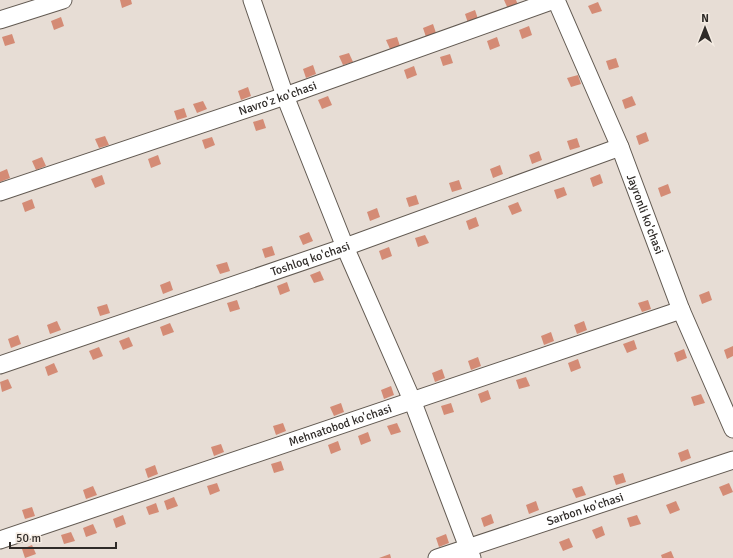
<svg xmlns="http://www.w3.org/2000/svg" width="733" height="558" viewBox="0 0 733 558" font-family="Signika,sans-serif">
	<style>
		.building { fill: #d48b75 }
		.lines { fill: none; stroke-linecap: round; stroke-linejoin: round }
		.minor-casing { stroke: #625a52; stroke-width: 19 }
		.minor { stroke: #fff; stroke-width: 17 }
		.labels { text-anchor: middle; stroke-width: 3.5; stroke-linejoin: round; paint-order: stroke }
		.street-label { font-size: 12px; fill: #2f2b28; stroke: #f4ebe2 }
	</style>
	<rect width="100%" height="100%" fill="#e7ddd5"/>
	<g class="building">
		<path d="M120 0H131L132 4 122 8Z"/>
		<path d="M504 0H516L518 5 508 9Z"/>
		<path d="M598 2 602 11 592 14 588 6Z"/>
		<path d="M475 10 478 19 468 23 465 14Z"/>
		<path d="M61 17 64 26 54 30 51 21Z"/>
		<path d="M433 24 436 33 426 37 423 28Z"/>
		<path d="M529 26 532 35 522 39 519 30Z"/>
		<path d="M12 34 15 43 5 46 2 37Z"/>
		<path d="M397 37 400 46 390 49 386 40Z"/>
		<path d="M497 37 500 46 490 50 487 41Z"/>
		<path d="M349 53 353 62 343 65 339 56Z"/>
		<path d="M450 54 453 63 443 66 440 57Z"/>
		<path d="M616 58 619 67 609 70 606 61Z"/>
		<path d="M313 65 316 74 306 78 303 69Z"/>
		<path d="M414 66 417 75 407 79 404 70Z"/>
		<path d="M578 75 581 84 571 87 567 78Z"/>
		<path d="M248 87 251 96 241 100 238 91Z"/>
		<path d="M328 96 332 105 322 109 318 100Z"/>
		<path d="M632 96 636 105 625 109 622 100Z"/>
		<path d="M203 101 207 109 197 113 193 104Z"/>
		<path d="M184 108 187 117 177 120 174 111Z"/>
		<path d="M263 119 266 128 256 131 253 122Z"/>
		<path d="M646 132 649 141 639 145 636 136Z"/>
		<path d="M105 136 109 145 99 148 95 139Z"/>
		<path d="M212 137 215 145 205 149 202 140Z"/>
		<path d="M577 138 580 147 570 150 567 141Z"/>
		<path d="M539 151 542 160 532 164 529 155Z"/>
		<path d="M158 155 161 164 151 168 148 159Z"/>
		<path d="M42 157 46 166 36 170 32 161Z"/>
		<path d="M500 165 503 174 493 178 490 169Z"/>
		<path d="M7 169 10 178 0 182V172Z"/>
		<path d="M600 174 603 183 593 187 590 178Z"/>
		<path d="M102 175 105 184 95 188 91 179Z"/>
		<path d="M459 180 462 189 452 192 449 183Z"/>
		<path d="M668 184 671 193 661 197 658 188Z"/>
		<path d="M564 187 567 195 557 199 554 190Z"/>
		<path d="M416 195 419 204 409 207 406 198Z"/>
		<path d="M32 199 35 208 25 212 22 203Z"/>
		<path d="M518 202 522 211 512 215 508 206Z"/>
		<path d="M377 208 380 217 370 221 367 212Z"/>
		<path d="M476 217 479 226 469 230 466 221Z"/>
		<path d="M309 232 313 241 303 245 299 236Z"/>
		<path d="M425 235 429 243 418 247 415 238Z"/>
		<path d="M272 246 275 255 265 258 262 249Z"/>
		<path d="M389 247 392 256 382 260 379 251Z"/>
		<path d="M227 262 230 271 220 274 216 265Z"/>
		<path d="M320 271 324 280 314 283 310 275Z"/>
		<path d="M170 281 173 290 163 294 160 285Z"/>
		<path d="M287 282 290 291 280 295 277 286Z"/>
		<path d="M709 291 712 300 702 304 699 295Z"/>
		<path d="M237 300 240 309 230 312 227 303Z"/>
		<path d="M648 300 651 309 642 312 638 303Z"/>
		<path d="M107 304 110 313 100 316 97 307Z"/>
		<path d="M57 321 61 330 50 334 47 325Z"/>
		<path d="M584 321 587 330 577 334 574 325Z"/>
		<path d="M170 323 174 332 163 336 160 327Z"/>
		<path d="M551 332 554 341 544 345 541 336Z"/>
		<path d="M18 335 21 344 11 348 8 339Z"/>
		<path d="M129 337 133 346 123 350 119 341Z"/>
		<path d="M634 340 637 349 627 353 623 344Z"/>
		<path d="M733 346V356L727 359 724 350Z"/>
		<path d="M99 347 103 356 93 360 89 351Z"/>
		<path d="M684 349 687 358 677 362 674 353Z"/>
		<path d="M478 357 481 366 471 370 468 361Z"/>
		<path d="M578 359 581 368 571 372 568 363Z"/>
		<path d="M54 363 58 372 48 376 45 367Z"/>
		<path d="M442 369 445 378 435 382 432 373Z"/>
		<path d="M526 377 530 386 519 389 516 380Z"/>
		<path d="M8 379 12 388 2 392 0 382Z"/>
		<path d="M391 386 394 395 384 399 381 390Z"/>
		<path d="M488 390 491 399 481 403 478 394Z"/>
		<path d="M701 394 705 403 694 406 691 397Z"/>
		<path d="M341 403 344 412 334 416 330 407Z"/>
		<path d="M451 403 454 412 444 415 441 406Z"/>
		<path d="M283 423 286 431 276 435 273 426Z"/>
		<path d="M397 423 401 432 391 435 387 426Z"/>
		<path d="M368 432 371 441 361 445 358 436Z"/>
		<path d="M338 441 341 450 331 454 328 445Z"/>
		<path d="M221 444 224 452 214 456 211 447Z"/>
		<path d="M688 449 691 458 681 462 678 453Z"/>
		<path d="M281 461 284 470 274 473 271 464Z"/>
		<path d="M155 465 158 474 148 478 145 469Z"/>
		<path d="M623 473 626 482 616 485 613 476Z"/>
		<path d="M217 483 220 491 210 495 207 486Z"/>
		<path d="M729 483 733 492 723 496 719 487Z"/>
		<path d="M93 486 97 495 86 499 83 490Z"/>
		<path d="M582 486 586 495 576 498 572 489Z"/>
		<path d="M174 497 178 506 167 510 164 501Z"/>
		<path d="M536 501 539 510 529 514 526 505Z"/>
		<path d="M676 501 680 510 670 514 666 505Z"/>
		<path d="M156 503 159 512 149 515 146 507Z"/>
		<path d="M32 507 35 516 25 519 22 510Z"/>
		<path d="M491 514 494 523 484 527 481 518Z"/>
		<path d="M123 515 126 524 116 528 113 519Z"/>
		<path d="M637 515 641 524 630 527 627 518Z"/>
		<path d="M93 524 97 533 86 537 83 528Z"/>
		<path d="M602 526 605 535 596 539 592 530Z"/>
		<path d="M71 532 75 541 64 544 61 535Z"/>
		<path d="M446 534 449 543 439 547 436 538Z"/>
		<path d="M569 538 573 547 563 551 559 542Z"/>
		<path d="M32 545 36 554 25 558 22 549Z"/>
		<path d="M671 551 674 558H662L661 555Z"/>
		<path d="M390 554 391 558H379Z"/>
	</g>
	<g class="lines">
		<defs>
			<g id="minor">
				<path d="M252 0 285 96 345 247 412 400 472 558"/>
				<path id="s1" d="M556 0 620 147 681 310 733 429"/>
				<path d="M0 20 63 0"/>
				<path id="s2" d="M0 192 285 96 554 0"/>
				<path id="s3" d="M0 365 345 247 620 147"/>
				<path id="s4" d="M0 540 681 310"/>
				<path id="s5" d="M437 558 733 460"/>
			</g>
		</defs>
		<use href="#minor" class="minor-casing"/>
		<use href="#minor" class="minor"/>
	</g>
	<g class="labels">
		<g class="street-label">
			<text dy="4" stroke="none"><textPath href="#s2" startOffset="293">Navro'z ko'chasi</textPath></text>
			<text dy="4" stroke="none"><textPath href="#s1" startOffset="232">Jayronli ko'chasi</textPath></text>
			<text dy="4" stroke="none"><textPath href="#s3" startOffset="328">Toshloq ko'chasi</textPath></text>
			<text dy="4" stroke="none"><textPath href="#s4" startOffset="359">Mehnatobod ko'chasi</textPath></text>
			<text dy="4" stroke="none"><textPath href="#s5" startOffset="156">Sarbon ko'chasi</textPath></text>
		</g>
	</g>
	<g transform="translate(705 28)" stroke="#f4ebe2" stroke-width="3" paint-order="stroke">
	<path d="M0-3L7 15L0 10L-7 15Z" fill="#2f2b28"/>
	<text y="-6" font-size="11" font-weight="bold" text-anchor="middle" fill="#2f2b28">N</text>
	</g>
	<path d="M10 542v6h106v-6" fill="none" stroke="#2f2b28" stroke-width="2"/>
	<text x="16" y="542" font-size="12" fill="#2f2b28" stroke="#f4ebe2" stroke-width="3" paint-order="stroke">50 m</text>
</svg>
